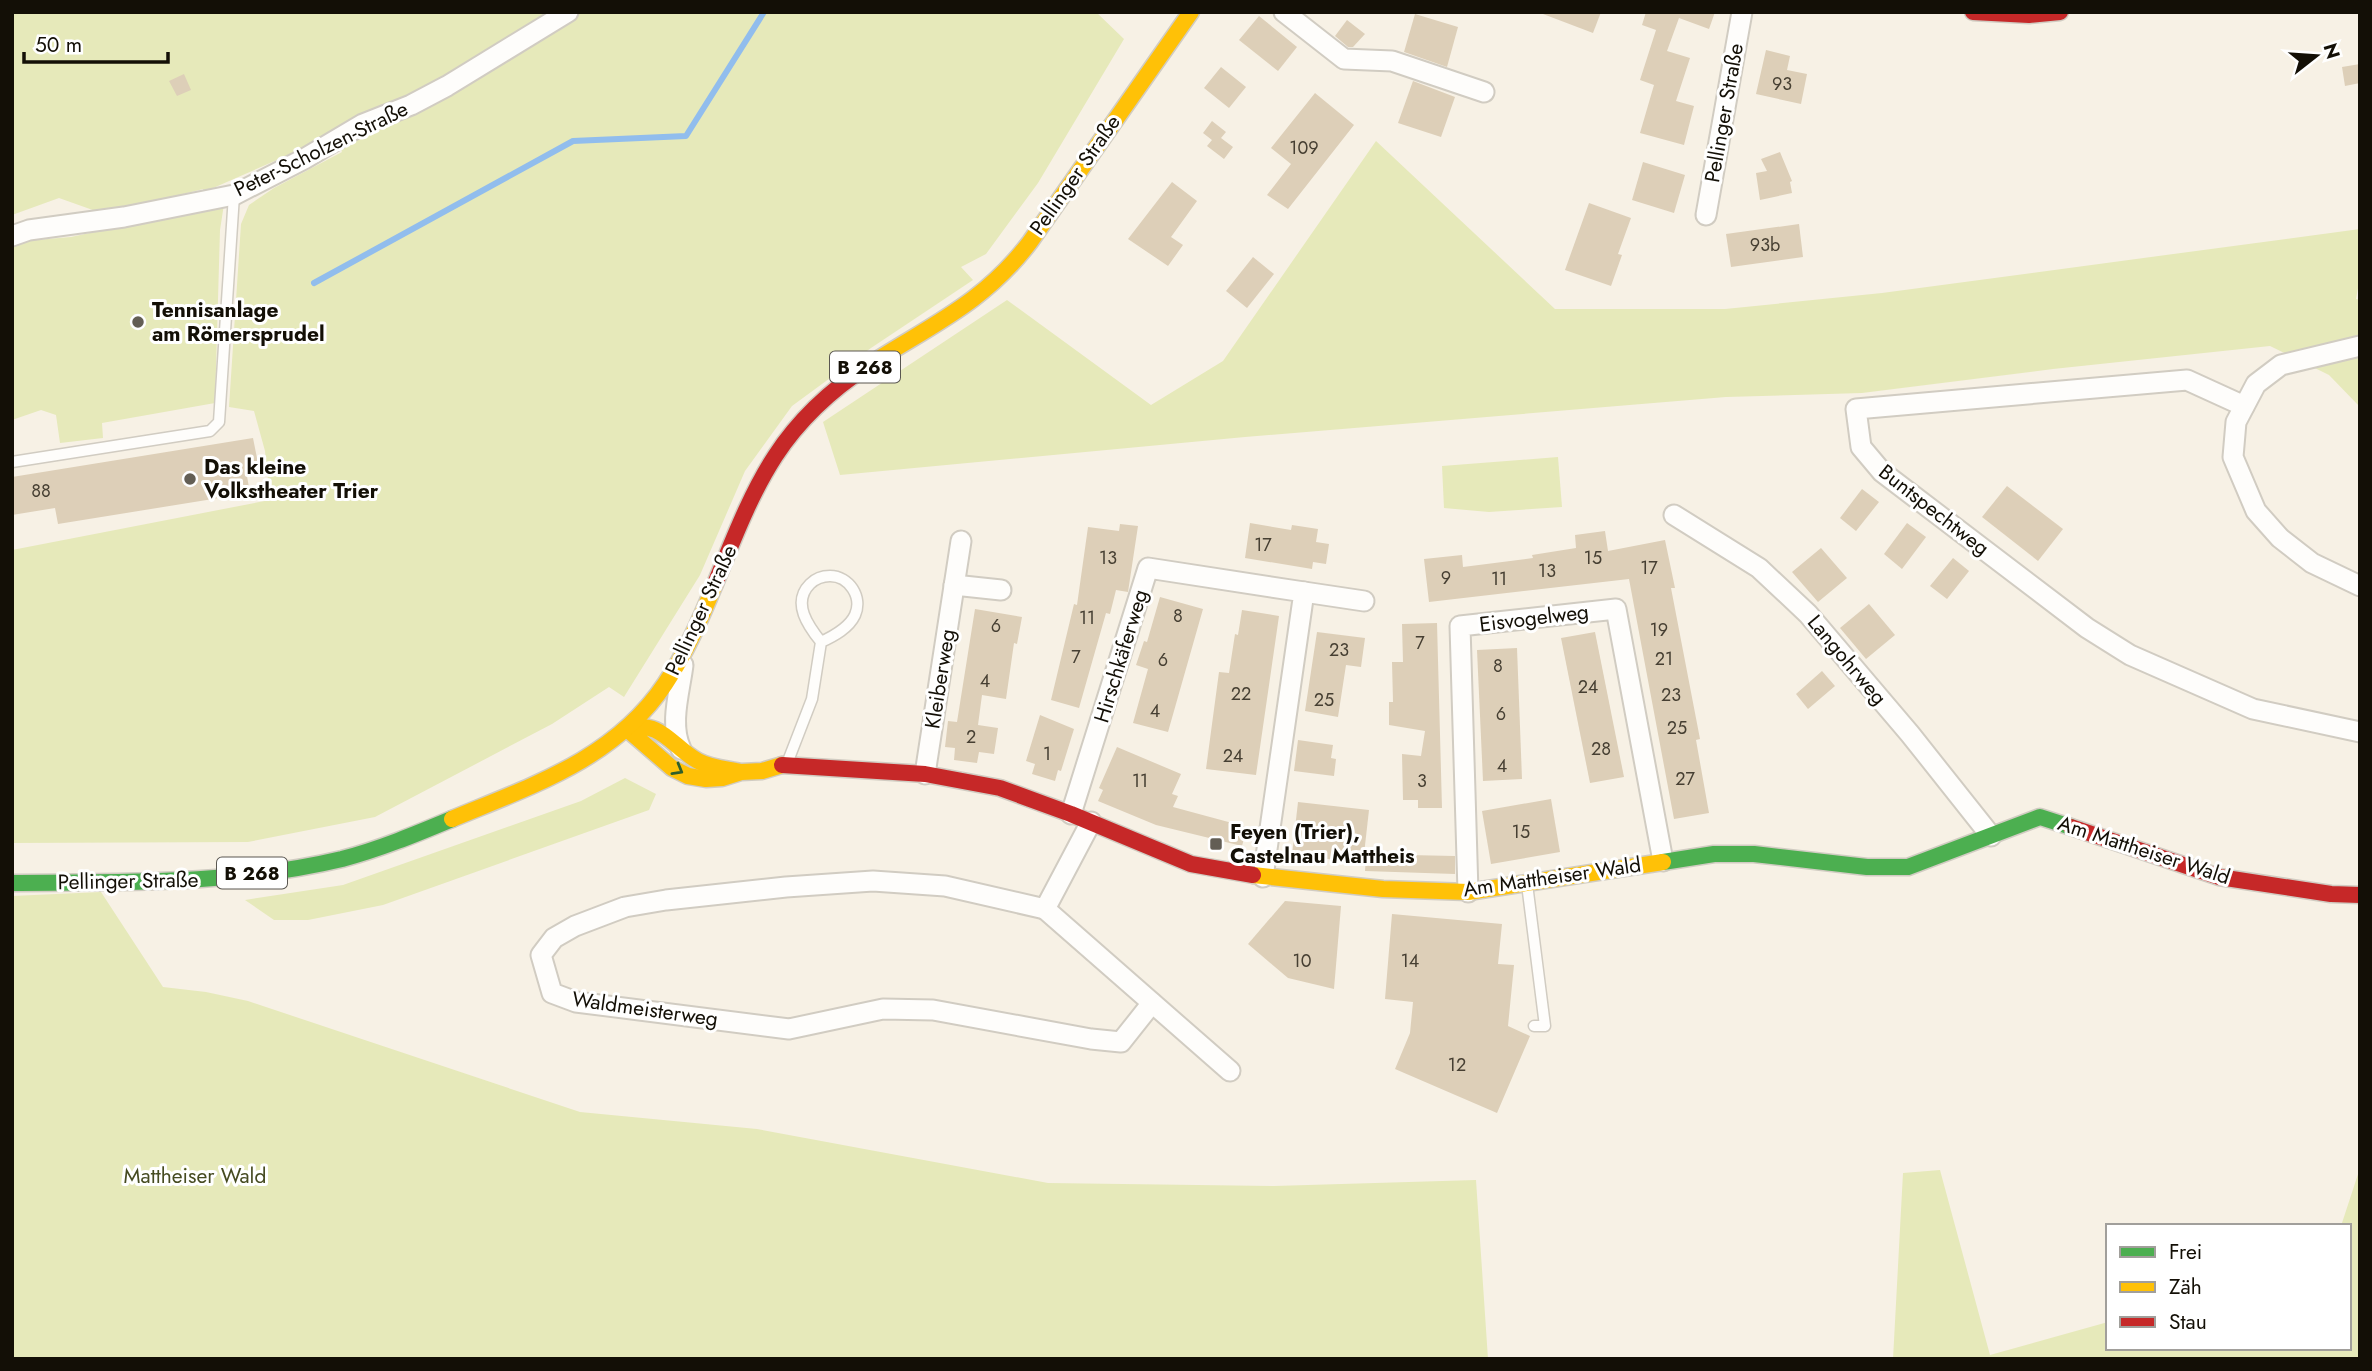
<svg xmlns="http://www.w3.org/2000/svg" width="2372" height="1371" viewBox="0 0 2372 1371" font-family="Jost,sans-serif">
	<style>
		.green { fill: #e6e9ba }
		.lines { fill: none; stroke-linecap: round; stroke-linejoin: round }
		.stream { stroke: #91bded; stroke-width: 6 }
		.building { fill: #ddcfb8 }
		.lane-casing { stroke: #d1ccc2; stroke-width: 13 }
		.street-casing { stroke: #d1ccc2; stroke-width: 23 }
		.fast-casing { stroke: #d1ccc2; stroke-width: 19 }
		.slow-casing { stroke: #d1ccc2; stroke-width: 19 }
		.jam-casing { stroke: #d1ccc2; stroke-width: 19 }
		.lane { stroke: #fefdfb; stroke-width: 10 }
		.street { stroke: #fefdfb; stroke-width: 19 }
		.fast { stroke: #4caf50; stroke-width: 16 }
		.slow { stroke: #ffc107; stroke-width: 16 }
		.jam { stroke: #c62828; stroke-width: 16 }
		.oneway { stroke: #305f2b }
		.poi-dot { fill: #635e54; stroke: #fff; stroke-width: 2.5 }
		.labels { text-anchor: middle; stroke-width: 6; stroke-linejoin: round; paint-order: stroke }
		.number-label { font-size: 18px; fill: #463f32 }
		.shield { fill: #fff; stroke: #5a5751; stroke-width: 2 }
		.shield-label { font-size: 19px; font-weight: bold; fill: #130f06 }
		.street-label { font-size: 21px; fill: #130f06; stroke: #fff }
		.poi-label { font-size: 21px; font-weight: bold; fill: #130f06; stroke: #fff; text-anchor: start }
		.park-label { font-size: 21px; fill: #464b21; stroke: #fff }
	</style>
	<rect width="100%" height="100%" fill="#f7f1e5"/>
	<g class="green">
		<path d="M12 12H1096L1124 39 1038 183 986 254 961 267 973 280 871 348 792 406 745 471 700 575 624 697 609 687 552 724 375 817 248 842 12 843V550L270 500 265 451 254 411 229 407 241 224 249 205 274 188 342 152 334 135 204 192 203 189 104 214 59 198 12 215Z"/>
		<path d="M1376 141 1555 309H1725L1882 293 2360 229V277L2356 299 2360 300V407L2329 375 2270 346 2053 369 1862 393 1726 397 1245 437 840 475 823 422 1007 300 1151 405 1223 361Z"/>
		<path d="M224 204 220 230 215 403 102 423 103 438 60 443 56 415 41 410 12 420V245L24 241 71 237Z"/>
		<path d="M1558 457 1562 507 1489 512 1444 508 1442 466Z"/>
		<path d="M625 778 656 794 649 810 383 905 308 920H274L245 900 343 885 581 801Z"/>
		<path d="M101 892 163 987 206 992 248 1001 580 1112 757 1129 1048 1183 1274 1186 1476 1180 1488 1359H12V896Z"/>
		<path d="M2360 1168V1359H1893L1903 1173 1940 1170 1990 1355 2108 1322V1348H2349V1226H2341Z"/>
	</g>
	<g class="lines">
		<path class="stream" d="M314 283 573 141 686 136 764 12"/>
	</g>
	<g class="building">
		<path d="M1543 12H1601L1593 33 1543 14Z"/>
		<path d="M1646 12H1715L1709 29 1679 18 1667 51 1690 58 1676 101 1694 106 1684 145 1640 133 1654 85 1640 80 1656 30 1642 25Z"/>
		<path d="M1415 14 1458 27 1447 67 1404 52Z"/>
		<path d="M1259 16 1297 47 1278 71 1239 40Z"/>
		<path d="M1347 20 1365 34 1353 47H1348L1335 36Z"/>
		<path d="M1766 50 1790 56 1787 70 1807 74 1801 104 1756 94Z"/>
		<path d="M2360 64V83L2345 86 2342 67Z"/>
		<path d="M1221 67 1246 87 1229 108 1204 88Z"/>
		<path d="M184 74 191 90 177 96 169 81Z"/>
		<path d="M1413 81 1455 97 1441 137 1398 123Z"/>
		<path d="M1315 93 1354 125 1288 209 1267 195 1291 164 1271 148Z"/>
		<path d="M1212 121 1226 132 1221 138 1233 147 1224 159 1207 146 1212 140 1203 133Z"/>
		<path d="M1780 152 1792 181 1790 182 1792 193 1760 200 1756 173 1767 171 1761 159Z"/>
		<path d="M1643 162 1685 175 1674 213 1632 200Z"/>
		<path d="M1172 182 1197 201 1171 237 1183 245 1168 266 1128 239Z"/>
		<path d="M1589 203 1631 218 1618 254 1622 255 1611 286 1565 270Z"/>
		<path d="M1799 224 1803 257 1731 267 1726 234Z"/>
		<path d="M1253 257 1274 274 1247 308 1226 291Z"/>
		<path d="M253 438 258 463 245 465 250 493 58 524 55 508 12 515V477Z"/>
		<path d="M2007 486 2063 529 2038 561 1982 517Z"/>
		<path d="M1862 489 1879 502 1856 531 1840 518Z"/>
		<path d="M1250 523 1291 530 1292 525 1318 529 1316 542 1329 544 1326 564 1313 562 1312 569 1245 558Z"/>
		<path d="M1907 523 1926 537 1902 569 1884 554Z"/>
		<path d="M1120 524 1138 526 1128 592 1116 590 1110 614 1106 613 1079 708 1051 700 1074 604 1077 605 1088 527 1119 531Z"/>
		<path d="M1605 531 1608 551 1665 540 1675 588H1671L1700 739 1696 740 1709 813 1674 819 1629 579 1429 602 1424 559 1462 555 1463 567 1533 558 1532 555 1576 548 1575 535Z"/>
		<path d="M1821 548 1847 578 1818 602 1792 572Z"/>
		<path d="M1953 558 1969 571 1947 599 1930 586Z"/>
		<path d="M1160 597 1203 609 1168 732 1133 723 1148 669 1136 665 1144 641 1147 642Z"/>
		<path d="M1869 604 1895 635 1866 659 1840 628Z"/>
		<path d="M975 609 1022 617 1017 644 1014 643 1006 699 982 695 978 725 998 728 994 754 979 752 977 763 954 760 955 748 945 747 948 721 957 722Z"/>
		<path d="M1242 610 1279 616 1256 775 1206 769 1219 672 1229 673 1235 634 1238 635Z"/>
		<path d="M1437 623 1442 808H1418V800H1403L1402 754 1421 756 1425 731 1389 725V702H1393L1392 662H1403L1402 624Z"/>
		<path d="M1317 632 1365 638 1361 667 1346 665 1338 717 1305 711Z"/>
		<path d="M1595 632 1624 777 1590 783 1561 638Z"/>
		<path d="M1517 648 1522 779 1483 781 1477 650Z"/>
		<path d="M1822 671 1835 686 1808 709 1796 694Z"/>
		<path d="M1040 715 1074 729 1061 771 1058 770 1055 781 1032 774 1035 764 1026 761Z"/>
		<path d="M1298 740 1333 745 1331 758 1336 759 1334 776 1294 771Z"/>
		<path d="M1117 747 1181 774 1172 794 1178 796 1173 807 1247 827 1242 846 1156 825 1098 801 1103 790 1099 788Z"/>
		<path d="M1551 799 1560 852 1491 864 1482 811Z"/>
		<path d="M1298 802 1369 810 1363 863 1292 855Z"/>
		<path d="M1408 855 1455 856V874L1365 871 1366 857 1408 859Z"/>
		<path d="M1285 901 1341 906 1334 989 1288 978 1248 944Z"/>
		<path d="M1392 914 1502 924 1498 964 1514 965 1508 1026 1530 1036 1497 1113 1395 1069 1410 1033 1413 1002 1385 999Z"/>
	</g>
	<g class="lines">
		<defs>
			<g id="lane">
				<path d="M12 462 210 431 219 422 234 195"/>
				<path d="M788 761 812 699 821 642C809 627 791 603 810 584 815 579 822 576 830 576 849 576 863 597 855 615 849 628 834 636 821 642"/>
				<path d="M1527 884 1545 1026H1534"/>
			</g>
			<g id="street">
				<path d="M1284 12 1344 59 1392 61 1484 92"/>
				<path d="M1706 215 1742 12"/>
				<path d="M12 236 29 230 124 217 234 195 304 159 363 124 411 105 447 86 568 12"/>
				<path d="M2360 346 2281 365 2256 384 2236 422 2233 457 2256 511 2280 538 2312 563 2360 586"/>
				<path d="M2244 406 2187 380 1856 409 1861 447 1882 472 2087 628 2130 655 2253 709 2360 732"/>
				<path d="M1674 515 1759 568 1808 614 1910 734 1991 836"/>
				<path d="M954 585 1001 590"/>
				<path d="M1304 592 1364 601"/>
				<path d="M681 749C669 724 680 691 683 665"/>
				<path d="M925 774 961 541"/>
				<path d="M1071 814 1148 568 1304 592 1263 877"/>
				<path d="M1091 822 1045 909 945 886 873 881 786 887 666 900 625 907 575 926 554 938 541 955 552 993 576 1002 789 1029 883 1009 933 1010 1091 1039 1121 1042 1152 1003"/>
				<path d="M1468 892 1460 626 1616 609 1663 861"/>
				<path d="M1045 909 1230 1071"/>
			</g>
			<g id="fast">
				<path d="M1663 862 1714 854H1754L1867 867H1908L2040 817 2071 827"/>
				<path d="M12 883C123 882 233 885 342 859 380 849 416 834 452 819"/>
			</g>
			<g id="slow">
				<path d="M869 365C931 325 984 303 1030 242L1191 12"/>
				<path d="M741 772C727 769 711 768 698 761 672 747 661 719 627 729L672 768 688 776 706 779 722 778 741 772 762 771 782 765"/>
				<path d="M452 819C531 786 615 759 665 684 686 653 701 618 715 584"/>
				<path d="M1253 875 1383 889 1468 892 1663 862"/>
			</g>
			<g id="jam">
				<path d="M1973 12 2029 15 2060 12"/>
				<path d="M715 584C755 486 777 425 869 365"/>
				<path d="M782 765 925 774 1000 788 1071 814 1191 864 1253 875"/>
				<path d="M2071 827 2219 877 2331 894 2360 895"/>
			</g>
		</defs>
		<use href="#lane" class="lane-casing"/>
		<use href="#street" class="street-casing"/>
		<use href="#fast" class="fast-casing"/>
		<use href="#slow" class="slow-casing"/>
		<use href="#jam" class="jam-casing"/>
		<use href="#lane" class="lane"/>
		<use href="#street" class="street"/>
		<use href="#fast" class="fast"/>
		<use href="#slow" class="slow"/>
		<use href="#jam" class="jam"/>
	</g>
	<defs><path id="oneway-chevron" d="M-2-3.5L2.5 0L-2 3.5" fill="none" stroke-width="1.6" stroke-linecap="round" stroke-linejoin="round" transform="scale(1.75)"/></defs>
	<use class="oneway" href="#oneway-chevron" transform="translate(678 770) rotate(30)"/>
	<g class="poi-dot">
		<circle cx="138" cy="322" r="7"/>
		<circle cx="190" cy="479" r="7"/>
		<rect x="1209" y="837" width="14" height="14" rx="3.5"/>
	</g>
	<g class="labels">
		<g class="number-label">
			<text x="1782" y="90">93</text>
			<text x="1304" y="154">109</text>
			<text x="1765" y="251">93b</text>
			<text x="41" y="497">88</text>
			<text x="1263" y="551">17</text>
			<text x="1108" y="564">13</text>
			<text x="1593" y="564">15</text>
			<text x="1649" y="574">17</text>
			<text x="1547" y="577">13</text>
			<text x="1446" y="584">9</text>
			<text x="1499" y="585">11</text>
			<text x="1178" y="622">8</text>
			<text x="1087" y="624">11</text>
			<text x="996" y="632">6</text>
			<text x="1659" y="636">19</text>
			<text x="1420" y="649">7</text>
			<text x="1339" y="656">23</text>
			<text x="1076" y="663">7</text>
			<text x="1664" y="665">21</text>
			<text x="1163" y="666">6</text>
			<text x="1498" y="672">8</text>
			<text x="985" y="687">4</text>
			<text x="1588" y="693">24</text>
			<text x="1241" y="700">22</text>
			<text x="1671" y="701">23</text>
			<text x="1324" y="706">25</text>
			<text x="1155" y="717">4</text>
			<text x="1501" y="720">6</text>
			<text x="1677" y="734">25</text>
			<text x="971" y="743">2</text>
			<text x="1601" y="755">28</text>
			<text x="1047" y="760">1</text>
			<text x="1233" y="762">24</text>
			<text x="1502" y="772">4</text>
			<text x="1685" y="785">27</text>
			<text x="1140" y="787">11</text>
			<text x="1422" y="787">3</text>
			<text x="1521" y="838">15</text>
			<text x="1302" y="967">10</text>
			<text x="1410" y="967">14</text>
			<text x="1457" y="1071">12</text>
		</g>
		<g class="shield">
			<rect x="830" y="351.5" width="70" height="31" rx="5"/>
			<rect x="217" y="857.5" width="70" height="31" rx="5"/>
		</g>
		<g class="shield-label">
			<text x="865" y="374">B 268</text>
			<text x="252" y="880">B 268</text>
		</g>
		<g class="street-label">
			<text transform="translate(1724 113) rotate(-80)" y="7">Pellinger Straße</text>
			<text transform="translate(321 149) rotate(-26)" y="7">Peter-Scholzen-Straße</text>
			<text transform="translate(1075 175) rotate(-55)" y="7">Pellinger Straße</text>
			<text transform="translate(1934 510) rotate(38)" y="7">Buntspechtweg</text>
			<text transform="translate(701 610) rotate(-65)" y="7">Pellinger Straße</text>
			<text transform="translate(1534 618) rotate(-7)" y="7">Eisvogelweg</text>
			<text transform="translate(1121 656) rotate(-73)" y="7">Hirschkäferweg</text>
			<text transform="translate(1847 660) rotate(50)" y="7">Langohrweg</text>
			<text transform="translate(940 679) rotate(-81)" y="7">Kleiberweg</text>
			<text transform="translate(2144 850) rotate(18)" y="7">Am Mattheiser Wald</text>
			<text transform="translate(1552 877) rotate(-8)" y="7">Am Mattheiser Wald</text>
			<text transform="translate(128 881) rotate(-1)" y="7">Pellinger Straße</text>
			<text transform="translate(645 1009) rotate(8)" y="7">Waldmeisterweg</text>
		</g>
		<g class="poi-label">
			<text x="152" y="317">Tennisanlage<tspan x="152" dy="24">am Römersprudel</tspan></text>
			<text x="204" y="474">Das kleine<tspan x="204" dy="24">Volkstheater Trier</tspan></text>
			<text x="1230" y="839">Feyen (Trier),<tspan x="1230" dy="24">Castelnau Mattheis</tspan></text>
		</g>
		<g class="park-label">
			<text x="195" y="1183">Mattheiser Wald</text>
		</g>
	</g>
	<rect width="2372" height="1371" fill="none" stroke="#130f06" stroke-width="28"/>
	<rect x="2106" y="1224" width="245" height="126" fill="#ffffff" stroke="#a19f9b" stroke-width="2"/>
	<rect x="2120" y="1247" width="35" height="10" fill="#4caf50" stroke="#a19f9b" stroke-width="2"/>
	<text x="2169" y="1259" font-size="21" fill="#130f06">Frei</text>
	<rect x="2120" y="1282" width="35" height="10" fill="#ffc107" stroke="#a19f9b" stroke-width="2"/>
	<text x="2169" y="1294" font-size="21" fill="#130f06">Zäh</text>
	<rect x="2120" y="1317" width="35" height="10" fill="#c62828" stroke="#a19f9b" stroke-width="2"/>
	<text x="2169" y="1329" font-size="21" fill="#130f06">Stau</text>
	<g transform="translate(2316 56) rotate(73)" stroke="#ffffff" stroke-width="5" paint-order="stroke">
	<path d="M0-5L12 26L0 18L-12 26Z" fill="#130f06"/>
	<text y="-10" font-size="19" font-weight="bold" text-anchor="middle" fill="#130f06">N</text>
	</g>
	<path d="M24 52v10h144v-10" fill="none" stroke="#130f06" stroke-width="3.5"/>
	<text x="35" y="52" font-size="21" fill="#130f06" stroke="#ffffff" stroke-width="5" paint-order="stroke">50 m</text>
</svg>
